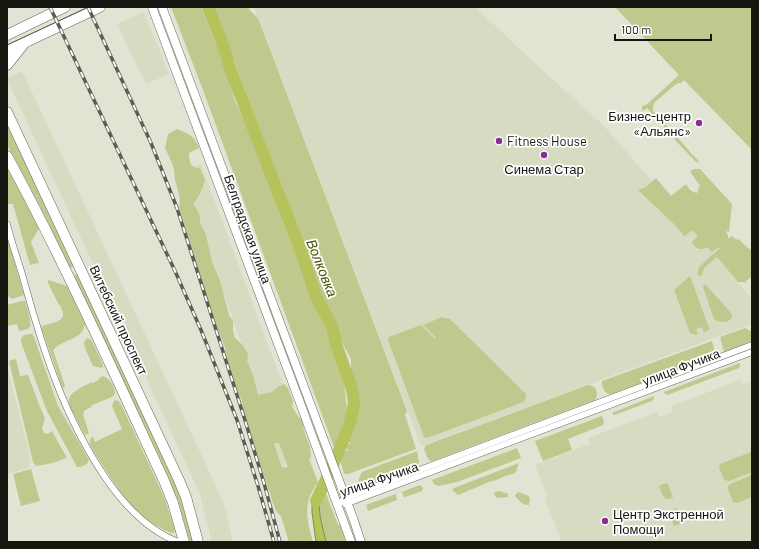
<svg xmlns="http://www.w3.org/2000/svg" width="759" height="549" viewBox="0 0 759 549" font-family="Barlow,sans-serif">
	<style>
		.built { fill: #d6dbc2 }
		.green { fill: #bfc88d; fill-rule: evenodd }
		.water { fill: #b6c35d; stroke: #868f46 }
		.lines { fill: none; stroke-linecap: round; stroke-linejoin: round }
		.river { stroke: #b6c35d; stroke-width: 12 }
		.minor-casing { stroke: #666859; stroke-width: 7 }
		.tertiary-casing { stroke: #666859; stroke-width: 9 }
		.primary-casing { stroke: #666859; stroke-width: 11 }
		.minor { stroke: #fff; stroke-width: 6 }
		.tertiary { stroke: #fff; stroke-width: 8 }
		.primary { stroke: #fff; stroke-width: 10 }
		.tram { stroke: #5c5e54; stroke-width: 1 }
		.rail-casing { stroke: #5c5e54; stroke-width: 3.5 }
		.rail { stroke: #fff; stroke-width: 2; stroke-dasharray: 6; stroke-linecap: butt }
		.poi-dot { fill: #8d2e97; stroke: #fff; stroke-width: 1.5 }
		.labels { text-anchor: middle; stroke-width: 3.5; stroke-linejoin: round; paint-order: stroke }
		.poi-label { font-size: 13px; fill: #151610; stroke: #fff; text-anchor: start }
		.street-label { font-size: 13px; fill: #151610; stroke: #fff }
		.water-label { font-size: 14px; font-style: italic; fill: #4d5404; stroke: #fff }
	</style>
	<rect width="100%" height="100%" fill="#e1e4d3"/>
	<g class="built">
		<path d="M254 7H475L540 68 603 125 715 253 752 299V324L421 446Z"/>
		<path d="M144 12 169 74 146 84 117 24Z"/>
		<path d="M22 71 215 484 225 508 233 542H212L200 494 7 79V78Z"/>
		<path d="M201 164 310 458 282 468 242 345 180 171Z"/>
		<path d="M7 366 31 460 28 468 7 474Z"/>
		<path d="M740 380 742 385 752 381V542H562L546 502V493L535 465 590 444 588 438 657 412 659 417 673 412 671 406Z"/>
	</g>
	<g class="green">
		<path d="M171 7H201L221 55 235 101 252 138 310 287 316 308 329 333 332 349 344 381 347 412 346 420 345 427 335 450 203 90Z"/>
		<path d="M213 7H248C250 12 254 14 258 18L407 411 405 415 416 449 348 474H344L340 459 344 450 347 451 348 449 344 448 347 443 350 444V442L347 441 354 425 357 411V395L351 375V359L341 341 333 318 327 307 320 297 312 269 227 43 221 29Z"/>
		<path d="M615 7H752V150L684 80 681 83H678L675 85 654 103 653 106V111L676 136 674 138 647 108 643 111 642 110V106L646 105 679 75Z"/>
		<path d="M7 124 74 267H72L70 268 35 197 7 145Z"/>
		<path d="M177 129C189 134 194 135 199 148L189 153V158L191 165 196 168H200L205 181 199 196 193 204 196 208 200 216V223L206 235 212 262 220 281 229 315 233 321V331L235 338 242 344 248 354 247 361 253 375 258 395 272 392 278 387 284 384 288 388 293 401 292 407 298 416 302 420 305 434 310 446 311 457 309 459 318 482C315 486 312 491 310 496 304 511 309 527 313 542H289L281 516 276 511 273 503 243 412C243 407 243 401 240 397 239 395 237 393 236 392 229 379 230 364 225 351L226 350 211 312 179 207 180 198 175 180 174 169 172 163 165 148 168 134ZM274 443H279L288 467 282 468Z"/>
		<path d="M677 137 691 153V154L692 155V154L698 160 699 163 695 161 674 139Z"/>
		<path d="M7 167 40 227 31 242 39 263 30 265 13 204H7Z"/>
		<path d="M694 169H700L732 204 729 232 727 231 726 232 728 235V239L731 236 737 240 738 239 741 241V242L752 251V276L745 282 746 284 744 282H738L717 257 704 268 702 275 698 276V270L700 266 722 246 712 252 707 247C701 251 695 249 692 242L698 236 692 230 685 236H684L676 226 638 190 646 187 656 178 671 196 685 185H687C689 190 692 192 697 193L700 185 697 182 690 171Z"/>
		<path d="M7 241 9 243 24 295 12 299 7 295Z"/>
		<path d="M76 274 78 275 176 486 188 520 193 542H190L178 500 172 487 74 277Z"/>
		<path d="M690 276 709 328V330L704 332 702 327 696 329 698 334 695 335 690 333 674 290Z"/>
		<path d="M48 280 67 286 85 324C83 337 70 339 61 344 58 345 56 348 53 350L65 386 63 388 62 387 42 329V327L43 326C48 324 63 322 63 315 63 312 61 308 60 305H59L48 283Z"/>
		<path d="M705 284 732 314C733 323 720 324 714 319L703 287Z"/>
		<path d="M22 301H25C27 307 33 324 29 328 27 330 22 330 19 331L17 324 7 326V305Z"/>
		<path d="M442 317 450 319 525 393C527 396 526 400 523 402L427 438 424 437 388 340 389 337 421 325 435 339 436 338 423 325Z"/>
		<path d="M745 328 752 332V341L724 352 720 337Z"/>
		<path d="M32 334 34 337 58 406 89 460C88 464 81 468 77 467L47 411 22 345 21 340 22 337 24 335Z"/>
		<path d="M88 338 92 341 103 365 102 368 93 366 85 348 84 343 86 339Z"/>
		<path d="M712 341 715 353 714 356 611 394C604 394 602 387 602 381Z"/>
		<path d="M16 359 20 376 28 375 40 407 45 418 42 429 44 433 48 434 52 431 67 458H66L53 463 36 466 33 462 9 361Z"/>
		<path d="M740 363V366L739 368 667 395 664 393V392Z"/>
		<path d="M103 376C110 379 115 386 115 394L112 397 92 405 91 407 84 411 83 415 89 433 88 434 85 435 70 407C67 399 70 393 78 390V389L92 382 93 383 99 380V378Z"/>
		<path d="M588 385C595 385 597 390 597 396L595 400 432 461H430L427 457 424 449 426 445Z"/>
		<path d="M654 396V399L652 401 617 414 614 415 612 413Z"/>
		<path d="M117 400 121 404 164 497 175 530 174 533H171C162 529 154 525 146 519 122 500 107 471 90 445V441L91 438 93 437 95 442 122 429 112 406 114 401Z"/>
		<path d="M602 416 604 421 603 425 568 439 572 450 543 461 535 441Z"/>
		<path d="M517 448 521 458 457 482 438 486 434 484 432 480Z"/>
		<path d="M417 451 419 462 417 467 360 489C357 483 359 477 362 472Z"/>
		<path d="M751 452 752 454V472L729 481 724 480 719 467 720 464Z"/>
		<path d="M519 463 516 472 513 474 505 476 499 479 489 482 458 495 452 490 454 488Z"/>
		<path d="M31 469 40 501 21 506 13 474Z"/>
		<path d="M752 475V497L737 503 733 502 728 489V486L730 484Z"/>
		<path d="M666 483 668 484 673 498 666 499 662 494 659 486Z"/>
		<path d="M420 485 423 488 422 491 405 497H404L402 492Z"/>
		<path d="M325 491 338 525H340L346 542H326L320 516 319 503Z"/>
		<path d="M499 491 506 493 508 494V497L497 498 494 494 495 492Z"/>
		<path d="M518 492 529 496 530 500 529 505C523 506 519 500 515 496V495Z"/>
		<path d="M396 494 397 500 368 511 366 505Z"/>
		<path d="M677 508 683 523 674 526 669 514 672 510Z"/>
	</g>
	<path class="water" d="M321 483 322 484 325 491 319 503 320 516 326 542H316L312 512V505Z"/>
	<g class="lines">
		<path class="river" d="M208 7C215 27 225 45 229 66L279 195 290 222 302 254 316 297 332 326 336 344 352 389 354 403 350 423 336 458 316 501"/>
		<defs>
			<g id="minor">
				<path d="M7 224C11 241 17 257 22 274 42 347 63 416 107 480 125 506 147 530 178 542"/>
				<path d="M345 504 752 352"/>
				<path d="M338 505 345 498 752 345"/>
			</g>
			<g id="tertiary">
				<path d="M152 7 299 400 351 542"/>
				<path d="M162 7 353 518 361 542"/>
			</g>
			<g id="primary">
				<path d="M7 35 65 7"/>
				<path d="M7 51 100 7"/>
				<path d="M7 65 23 45"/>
				<path d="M7 112 178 478 186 497 198 542"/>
				<path d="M7 156C65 263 114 373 165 483L173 503 184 542"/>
			</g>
		</defs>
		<use href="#minor" class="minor-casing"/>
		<use href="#tertiary" class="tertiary-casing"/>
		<use href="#primary" class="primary-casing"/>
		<use href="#minor" class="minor"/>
		<use href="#tertiary" class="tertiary"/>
		<use href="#primary" class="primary"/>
		<path class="tram" d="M7 45 89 7"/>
		<defs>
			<g id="rail">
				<path d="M50 7 175 271 201 330 237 420 258 486 274 542"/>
				<path d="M88 7 151 143 177 208 244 417 264 483 280 542"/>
			</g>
		</defs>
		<use href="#rail" class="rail-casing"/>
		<use href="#rail" class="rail"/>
	</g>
	<g class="poi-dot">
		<circle cx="699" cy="123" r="4"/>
		<circle cx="499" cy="141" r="4"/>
		<circle cx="544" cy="155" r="4"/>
		<circle cx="605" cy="521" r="4"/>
	</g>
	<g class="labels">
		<g class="poi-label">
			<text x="691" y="121" text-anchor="end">Бизнес-центр<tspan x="691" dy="15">«Альянс»</tspan></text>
			<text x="507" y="146">Fitness House</text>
			<text x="544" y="174" text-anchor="middle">Синема Стар</text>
			<text x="613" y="519">Центр Экстренной<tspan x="613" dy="15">Помощи</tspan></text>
		</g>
		<g class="street-label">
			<text transform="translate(248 229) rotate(70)" y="5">Белградская улица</text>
			<text transform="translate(119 320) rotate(65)" y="5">Витебский проспект</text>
			<text transform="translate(681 367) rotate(-21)" y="5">улица Фучика</text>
			<text transform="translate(379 479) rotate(-19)" y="5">улица Фучика</text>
		</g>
		<g class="water-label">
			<text transform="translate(322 268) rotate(68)" y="5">Волковка</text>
		</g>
	</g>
	<rect width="759" height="549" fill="none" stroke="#151610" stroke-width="16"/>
	<path d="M615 34v6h96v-6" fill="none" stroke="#151610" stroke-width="2"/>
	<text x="621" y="34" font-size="12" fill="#151610" stroke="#ffffff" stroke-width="3" paint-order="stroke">100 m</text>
</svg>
